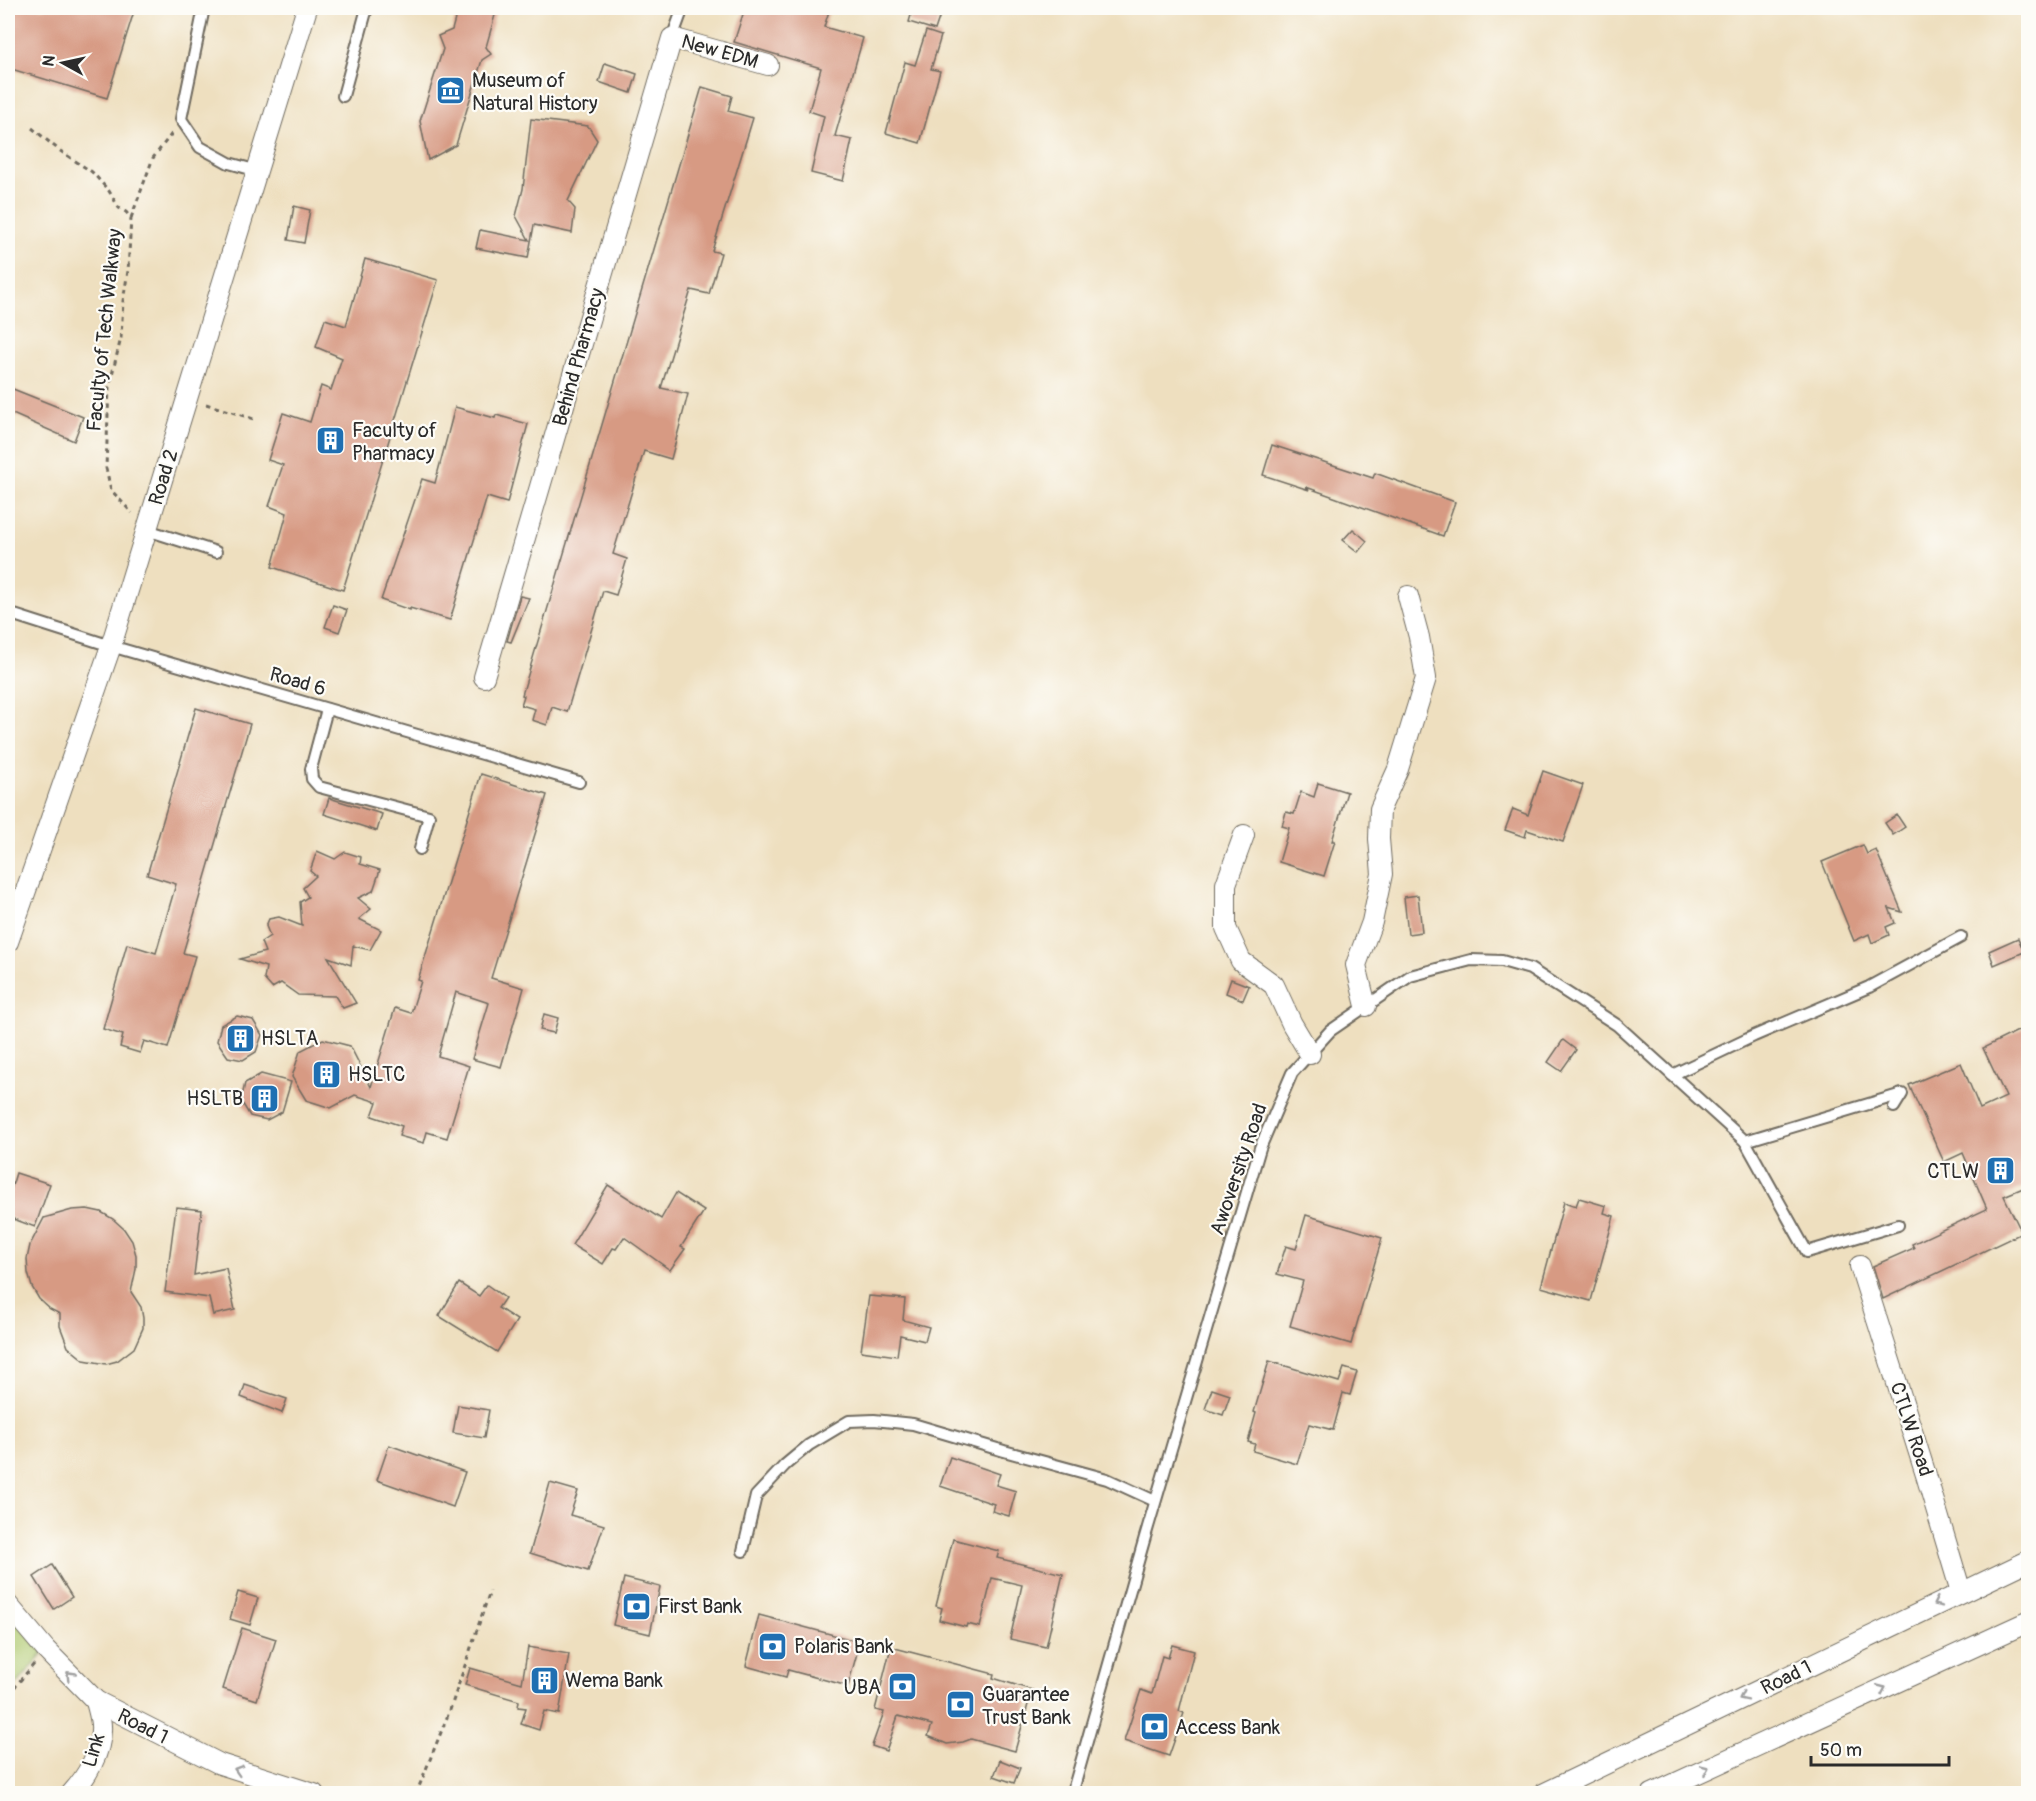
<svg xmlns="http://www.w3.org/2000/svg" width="2036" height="1801" viewBox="0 0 2036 1801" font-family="Pangolin,sans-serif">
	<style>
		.green { fill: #afc96f; stroke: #6d7a4d; stroke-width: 1.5 }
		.building { fill: #d79a83 }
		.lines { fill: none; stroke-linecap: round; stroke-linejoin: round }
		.lane-casing { stroke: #6f6a5f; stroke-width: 14 }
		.street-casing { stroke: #6f6a5f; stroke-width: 22 }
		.path { stroke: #6f6a5f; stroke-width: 3; stroke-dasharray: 4.5 4.5; stroke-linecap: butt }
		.lane { stroke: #fff; stroke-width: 10 }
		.street { stroke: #fff; stroke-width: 20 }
		.oneway { stroke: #a0a0a0 }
		.labels { text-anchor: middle; stroke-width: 4.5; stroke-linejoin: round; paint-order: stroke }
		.street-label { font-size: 20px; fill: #2b2b2b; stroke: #fdfcf7 }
		.poi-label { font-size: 20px; fill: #2b2b2b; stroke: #fdfcf7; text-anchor: start }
	</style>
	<rect width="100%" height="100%" fill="#fdfcf7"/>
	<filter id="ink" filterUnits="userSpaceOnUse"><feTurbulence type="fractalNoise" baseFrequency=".0167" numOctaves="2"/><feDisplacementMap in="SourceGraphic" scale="12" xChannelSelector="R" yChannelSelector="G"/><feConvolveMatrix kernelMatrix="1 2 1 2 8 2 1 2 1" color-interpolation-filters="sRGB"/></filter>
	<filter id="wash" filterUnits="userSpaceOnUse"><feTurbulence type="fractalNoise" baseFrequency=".008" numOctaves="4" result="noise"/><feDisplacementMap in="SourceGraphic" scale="24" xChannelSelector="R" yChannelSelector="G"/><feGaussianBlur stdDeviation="1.35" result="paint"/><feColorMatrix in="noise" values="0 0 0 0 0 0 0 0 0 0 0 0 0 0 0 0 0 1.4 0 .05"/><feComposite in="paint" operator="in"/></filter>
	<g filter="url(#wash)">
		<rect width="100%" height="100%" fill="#eedfbf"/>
		<path class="green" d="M8 1605 46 1650 8 1695Z"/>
		<g id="blocks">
			<g class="building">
				<path d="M8 8H135L107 98 8 68Z"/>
				<path d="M458 8H497L486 47 491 54 482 60 456 145 428 160 420 121 443 49 438 36 452 30Z"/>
				<path d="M745 8H830L824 27 863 38 835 136 852 140 843 181 811 173 824 116 809 111 821 68 734 42Z"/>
				<path d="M913 8H927L941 12 935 30 909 22Z"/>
				<path d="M926 31 941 36 931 69 940 71 920 143 886 133 905 62 915 65Z"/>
				<path d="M605 63 637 74 631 93 599 82Z"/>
				<path d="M702 87 732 96 728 111 753 118 712 251 721 253 709 294 691 290 661 388 688 394 671 459 644 451 613 554 627 559 616 595 603 591 567 712 552 707 547 725 532 720 535 709 521 705 524 696 522 695Z"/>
				<path d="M531 119 588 126 597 140 568 201 575 209 572 233 534 225 528 258 476 248 480 230 529 240 516 216 523 189Z"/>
				<path d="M294 206 310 210 304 243 288 240Z"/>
				<path d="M365 259 438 280 343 590 272 567 287 513 269 506 283 465 268 460 283 413 310 422 321 386 331 390 342 358 316 347 325 319 346 326Z"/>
				<path d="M8 387 83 417 74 441 8 412Z"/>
				<path d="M455 407 495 418 496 415 528 424 507 503 487 497 450 620 410 608V610L381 600 422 479 435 483Z"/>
				<path d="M1272 445 1373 478 1375 473 1455 502 1443 536 1306 487 1309 490 1263 475Z"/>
				<path d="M1353 529 1367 541 1358 552 1343 540Z"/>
				<path d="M520 596 529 598 511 642 507 641Z"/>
				<path d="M333 605 347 610 339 632 325 627Z"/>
				<path d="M196 708 250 724 183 953 195 956 168 1048 144 1041 140 1053 120 1047 123 1035 103 1029 127 944 156 953 176 884 147 875Z"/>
				<path d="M1543 771 1583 785 1563 842 1527 830 1525 837 1505 830 1513 809 1528 815Z"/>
				<path d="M481 774 547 795 491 978 524 988 501 1067 472 1059 489 1003 456 992 438 1056 469 1066 447 1138 427 1132 424 1143 399 1136 402 1126 372 1116 377 1102 355 1095 331 1108 306 1100 292 1077 300 1051 323 1039 350 1046 371 1087 395 1008 411 1013 421 981 418 980Z"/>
				<path d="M1318 783 1347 792 1332 841H1335L1324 876 1279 862 1289 828 1282 826 1286 812 1294 814 1301 792 1314 797Z"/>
				<path d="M329 798 382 814 377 831 324 814Z"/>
				<path d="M1897 815 1905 827 1893 835 1885 823Z"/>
				<path d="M1863 845 1867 854 1876 850 1902 912 1889 908 1895 923 1886 927 1889 935 1872 943 1869 934 1854 941 1822 862Z"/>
				<path d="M317 851 335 859 345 852 361 857 360 864 380 870 373 891 358 898 371 909 359 919 381 930 370 950 353 946 351 965 328 957 356 1003 343 1008 335 996 298 995 281 983 272 988 264 979 266 967 240 959 265 952 261 942 270 936 266 926 269 919 279 917 302 926 300 902 308 897 303 888 316 876 310 871Z"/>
				<path d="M1418 895 1422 932 1408 934 1404 897Z"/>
				<path d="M2018 938 2024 952 1994 965 1989 951Z"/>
				<path d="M1231 979 1249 986 1243 1000 1226 993Z"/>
				<path d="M544 1014 558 1018 554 1033 540 1030Z"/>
				<path d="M237 1016 253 1020 262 1035 256 1052 243 1060 228 1057 217 1041 221 1025Z"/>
				<path d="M2028 1026V1186L2004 1196 2022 1233 1883 1299 1873 1266 1914 1248 1912 1244 1987 1209 1963 1153 1944 1162 1909 1085 1961 1063 1980 1109 2006 1097 1983 1048Z"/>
				<path d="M1563 1040 1576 1050 1561 1071 1548 1062Z"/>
				<path d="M261 1074 291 1082 282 1112 267 1120 250 1116 241 1101 245 1083Z"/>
				<path d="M16 1173 50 1184 35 1227 8 1217V1199Z"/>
				<path d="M608 1185 661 1219 676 1193 704 1211 681 1247 685 1249 670 1270 624 1237 616 1249 613 1248 603 1264 572 1245Z"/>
				<path d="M1579 1198 1606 1206 1604 1213 1614 1216 1591 1301 1541 1287 1564 1202 1576 1206Z"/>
				<path d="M176 1207 202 1210 194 1275 226 1268 235 1310 213 1315 209 1298 165 1292Z"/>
				<path d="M87 1209 101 1212 113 1219 124 1229 132 1241 136 1255V1269L131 1292 141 1307 143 1318V1328L134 1348 117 1361 106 1364 84 1360 68 1347 60 1326V1314L50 1309 39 1299 32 1287 28 1273 27 1259 30 1245 44 1218 72 1210Z"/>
				<path d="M1306 1215 1382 1238 1351 1344 1290 1326 1303 1281 1277 1274 1286 1246 1296 1249Z"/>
				<path d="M459 1283 479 1296 487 1285 505 1298 498 1308 517 1320 497 1352 439 1316Z"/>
				<path d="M869 1296 905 1299 903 1320 929 1327 925 1341 900 1335 897 1356 861 1351Z"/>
				<path d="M1269 1361 1339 1382 1344 1368 1357 1372 1350 1395 1343 1393 1333 1430 1309 1424 1297 1464 1253 1451 1255 1444 1248 1442 1256 1413 1254 1412Z"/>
				<path d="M245 1385 287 1399 282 1413 241 1397Z"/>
				<path d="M1212 1389 1230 1395 1223 1415 1205 1409Z"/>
				<path d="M458 1405 489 1410 484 1438 453 1433Z"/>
				<path d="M389 1445 465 1472 453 1507 377 1480Z"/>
				<path d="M950 1457 1000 1474 996 1485 1016 1491 1009 1516 992 1511 994 1504 940 1486Z"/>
				<path d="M550 1483 578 1491 570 1515 604 1525 588 1571 530 1553Z"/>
				<path d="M953 1539 999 1551 997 1558 1063 1574 1046 1647 1010 1639 1022 1585 992 1578 980 1627 967 1624 966 1627 939 1620 942 1608 936 1606Z"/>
				<path d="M52 1565 72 1597 54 1609 34 1577Z"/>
				<path d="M624 1578 660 1587 650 1634 613 1625Z"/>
				<path d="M238 1592 258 1598 250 1625 230 1619Z"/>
				<path d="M759 1615 860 1642 848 1686 788 1670 786 1677 746 1666Z"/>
				<path d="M242 1628 276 1639 257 1700 223 1689Z"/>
				<path d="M1172 1645 1194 1651 1179 1711 1184 1713 1169 1756 1124 1741 1141 1690 1152 1694 1162 1656 1168 1658Z"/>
				<path d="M528 1647 569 1654 559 1714 544 1711 539 1730 521 1724 526 1708 518 1707 519 1701 465 1685 470 1668 522 1683Z"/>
				<path d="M891 1647 994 1674 993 1678 1032 1690 1015 1751 971 1739 963 1742 947 1744 928 1736 932 1725 898 1716 886 1751 872 1746 884 1712 875 1710Z"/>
				<path d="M1000 1760 1020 1768 1014 1783 994 1776Z"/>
			</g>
		</g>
	</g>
	<g filter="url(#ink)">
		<use href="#blocks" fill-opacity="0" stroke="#6f6a5f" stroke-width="1.5"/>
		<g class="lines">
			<defs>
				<g id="lane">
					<path d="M204 8 181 119 200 147 229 163 258 171"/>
					<path d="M672 38 683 8"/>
					<path d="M343 96 367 8"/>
					<path d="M147 530 216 552"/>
					<path d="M8 613 111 646 579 782"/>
					<path d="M327 709 311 769 312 779 319 787 429 816 420 849"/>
					<path d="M1672 1075 1754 1036 1869 987 1961 937"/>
					<path d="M1745 1141 1902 1094 1894 1107"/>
					<path d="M743 1551 756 1496 785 1465 809 1445 849 1421 874 1420 913 1424 1004 1451 1107 1479 1155 1501"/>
					<path d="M1072 1794 1145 1537 1260 1148 1292 1073 1330 1031 1410 976 1471 960 1502 961 1530 969 1617 1025 1745 1141 1807 1252 1898 1225"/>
				</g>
				<g id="street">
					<path d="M484 677 672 38 768 65"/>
					<path d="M1244 835 1226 884V928L1241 961 1274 985 1292 1024 1310 1054"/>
					<path d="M8 942 111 646 307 8"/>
					<path d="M1366 1006 1356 965 1372 922 1382 874 1379 839 1380 809 1398 769 1426 678 1419 637 1408 596"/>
					<path d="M1860 1266 1926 1475 1961 1592"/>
					<path d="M8 1605 46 1650 96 1701 220 1764 314 1794"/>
					<path d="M71 1794C86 1778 101 1753 101 1730 102 1721 98 1710 96 1701"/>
					<path d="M1543 1794 2028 1561"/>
					<path d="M1652 1794 2028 1622"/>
				</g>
			</defs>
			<use href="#lane" class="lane-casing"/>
			<use href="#street" class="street-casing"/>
			<g class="path">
				<path d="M32 128 59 150 92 172 109 191 119 208 126 212 131 218 128 271 123 301 121 338 109 387 106 468 111 490 132 513"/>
				<path d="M131 218 153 158 173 132"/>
				<path d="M206 404 257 420"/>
				<path d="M8 1695 34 1664"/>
				<path d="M416 1794 450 1710 490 1591"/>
			</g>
			<use href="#lane" class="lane"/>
			<use href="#street" class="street"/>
		</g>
		<defs><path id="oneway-chevron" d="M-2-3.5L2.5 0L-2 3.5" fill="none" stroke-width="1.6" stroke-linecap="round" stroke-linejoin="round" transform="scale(1.5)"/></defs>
		<g class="oneway">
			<use href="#oneway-chevron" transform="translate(1937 1603) rotate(154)"/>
			<use href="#oneway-chevron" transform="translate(70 1675) rotate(-134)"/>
			<use href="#oneway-chevron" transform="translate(1882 1689) rotate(-24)"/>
			<use href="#oneway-chevron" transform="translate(1743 1697) rotate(154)"/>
			<use href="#oneway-chevron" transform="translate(1705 1769) rotate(-24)"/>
			<use href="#oneway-chevron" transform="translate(238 1770) rotate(-163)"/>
		</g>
	</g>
	<defs>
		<symbol id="museum-square" viewBox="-11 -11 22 22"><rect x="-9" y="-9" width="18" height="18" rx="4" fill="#1f6fb2" stroke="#fdfcf7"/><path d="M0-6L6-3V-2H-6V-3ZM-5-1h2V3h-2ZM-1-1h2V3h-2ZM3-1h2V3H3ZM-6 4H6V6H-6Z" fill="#fff"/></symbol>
		<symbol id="building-square" viewBox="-11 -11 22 22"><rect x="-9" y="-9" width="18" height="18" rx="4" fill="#1f6fb2" stroke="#fdfcf7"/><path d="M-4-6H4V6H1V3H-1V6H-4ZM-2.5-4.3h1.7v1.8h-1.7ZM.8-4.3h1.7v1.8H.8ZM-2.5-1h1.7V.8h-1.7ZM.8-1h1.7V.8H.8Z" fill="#fff"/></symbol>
		<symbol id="bank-square" viewBox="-11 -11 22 22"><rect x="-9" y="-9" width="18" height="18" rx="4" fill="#1f6fb2" stroke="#fdfcf7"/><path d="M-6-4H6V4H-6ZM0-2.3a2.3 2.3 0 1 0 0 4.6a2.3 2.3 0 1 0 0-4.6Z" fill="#fff"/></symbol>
	</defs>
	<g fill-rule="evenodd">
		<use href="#museum-square" x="434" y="74" width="33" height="33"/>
		<use href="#building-square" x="314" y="424" width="33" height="33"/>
		<use href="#building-square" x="224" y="1022" width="33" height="33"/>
		<use href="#building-square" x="310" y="1058" width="33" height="33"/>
		<use href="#building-square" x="248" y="1082" width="33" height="33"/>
		<use href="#building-square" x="1984" y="1154" width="33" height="33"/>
		<use href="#bank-square" x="620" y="1590" width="33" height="33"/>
		<use href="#bank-square" x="756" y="1630" width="33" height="33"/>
		<use href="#building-square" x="528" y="1664" width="33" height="33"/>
		<use href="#bank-square" x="886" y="1670" width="33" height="33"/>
		<use href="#bank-square" x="944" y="1688" width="33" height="33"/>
		<use href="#bank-square" x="1138" y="1710" width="33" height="33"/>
	</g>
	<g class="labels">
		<g class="street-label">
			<text transform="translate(720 51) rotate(16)" y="7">New EDM</text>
			<text transform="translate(104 330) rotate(-84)" y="7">Faculty of Tech Walkway</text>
			<text transform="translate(578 357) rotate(-74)" y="7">Behind Pharmacy</text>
			<text transform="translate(163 477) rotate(-73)" y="7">Road 2</text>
			<text transform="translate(298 681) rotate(16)" y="7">Road 6</text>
			<text transform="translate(1238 1169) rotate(-71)" y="7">Awoversity Road</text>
			<text transform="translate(1912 1429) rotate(72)" y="7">CTLW Road</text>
			<text transform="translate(1786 1677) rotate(-26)" y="7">Road 1</text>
			<text transform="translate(143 1726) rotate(27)" y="7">Road 1</text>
			<text transform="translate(93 1750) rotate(-73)" y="7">Link</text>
		</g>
		<g class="poi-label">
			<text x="472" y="87">Museum of<tspan x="472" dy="23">Natural History</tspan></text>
			<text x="352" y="437">Faculty of<tspan x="352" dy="23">Pharmacy</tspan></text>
			<text x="261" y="1045">HSLTA</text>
			<text x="348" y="1081">HSLTC</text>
			<text x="243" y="1105" text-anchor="end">HSLTB</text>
			<text x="1979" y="1178" text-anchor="end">CTLW</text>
			<text x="658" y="1613">First Bank</text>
			<text x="794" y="1653">Polaris Bank</text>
			<text x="565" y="1687">Wema Bank</text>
			<text x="881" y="1694" text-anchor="end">UBA</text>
			<text x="982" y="1701">Guarantee<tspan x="982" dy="23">Trust Bank</tspan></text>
			<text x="1175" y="1734">Access Bank</text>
		</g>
	</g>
	<rect width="2036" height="1801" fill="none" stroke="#fdfcf7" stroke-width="30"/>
	<g transform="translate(63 63) rotate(278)" stroke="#fdfcf7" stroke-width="4.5" paint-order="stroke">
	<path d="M0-4.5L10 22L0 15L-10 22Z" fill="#2b2b2b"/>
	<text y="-9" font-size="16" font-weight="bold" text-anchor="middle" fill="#2b2b2b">N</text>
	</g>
	<path d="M1811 1756v9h138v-9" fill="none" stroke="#2b2b2b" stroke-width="3"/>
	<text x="1820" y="1756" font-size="18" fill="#2b2b2b" stroke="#fdfcf7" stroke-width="4.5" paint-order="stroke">50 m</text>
</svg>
